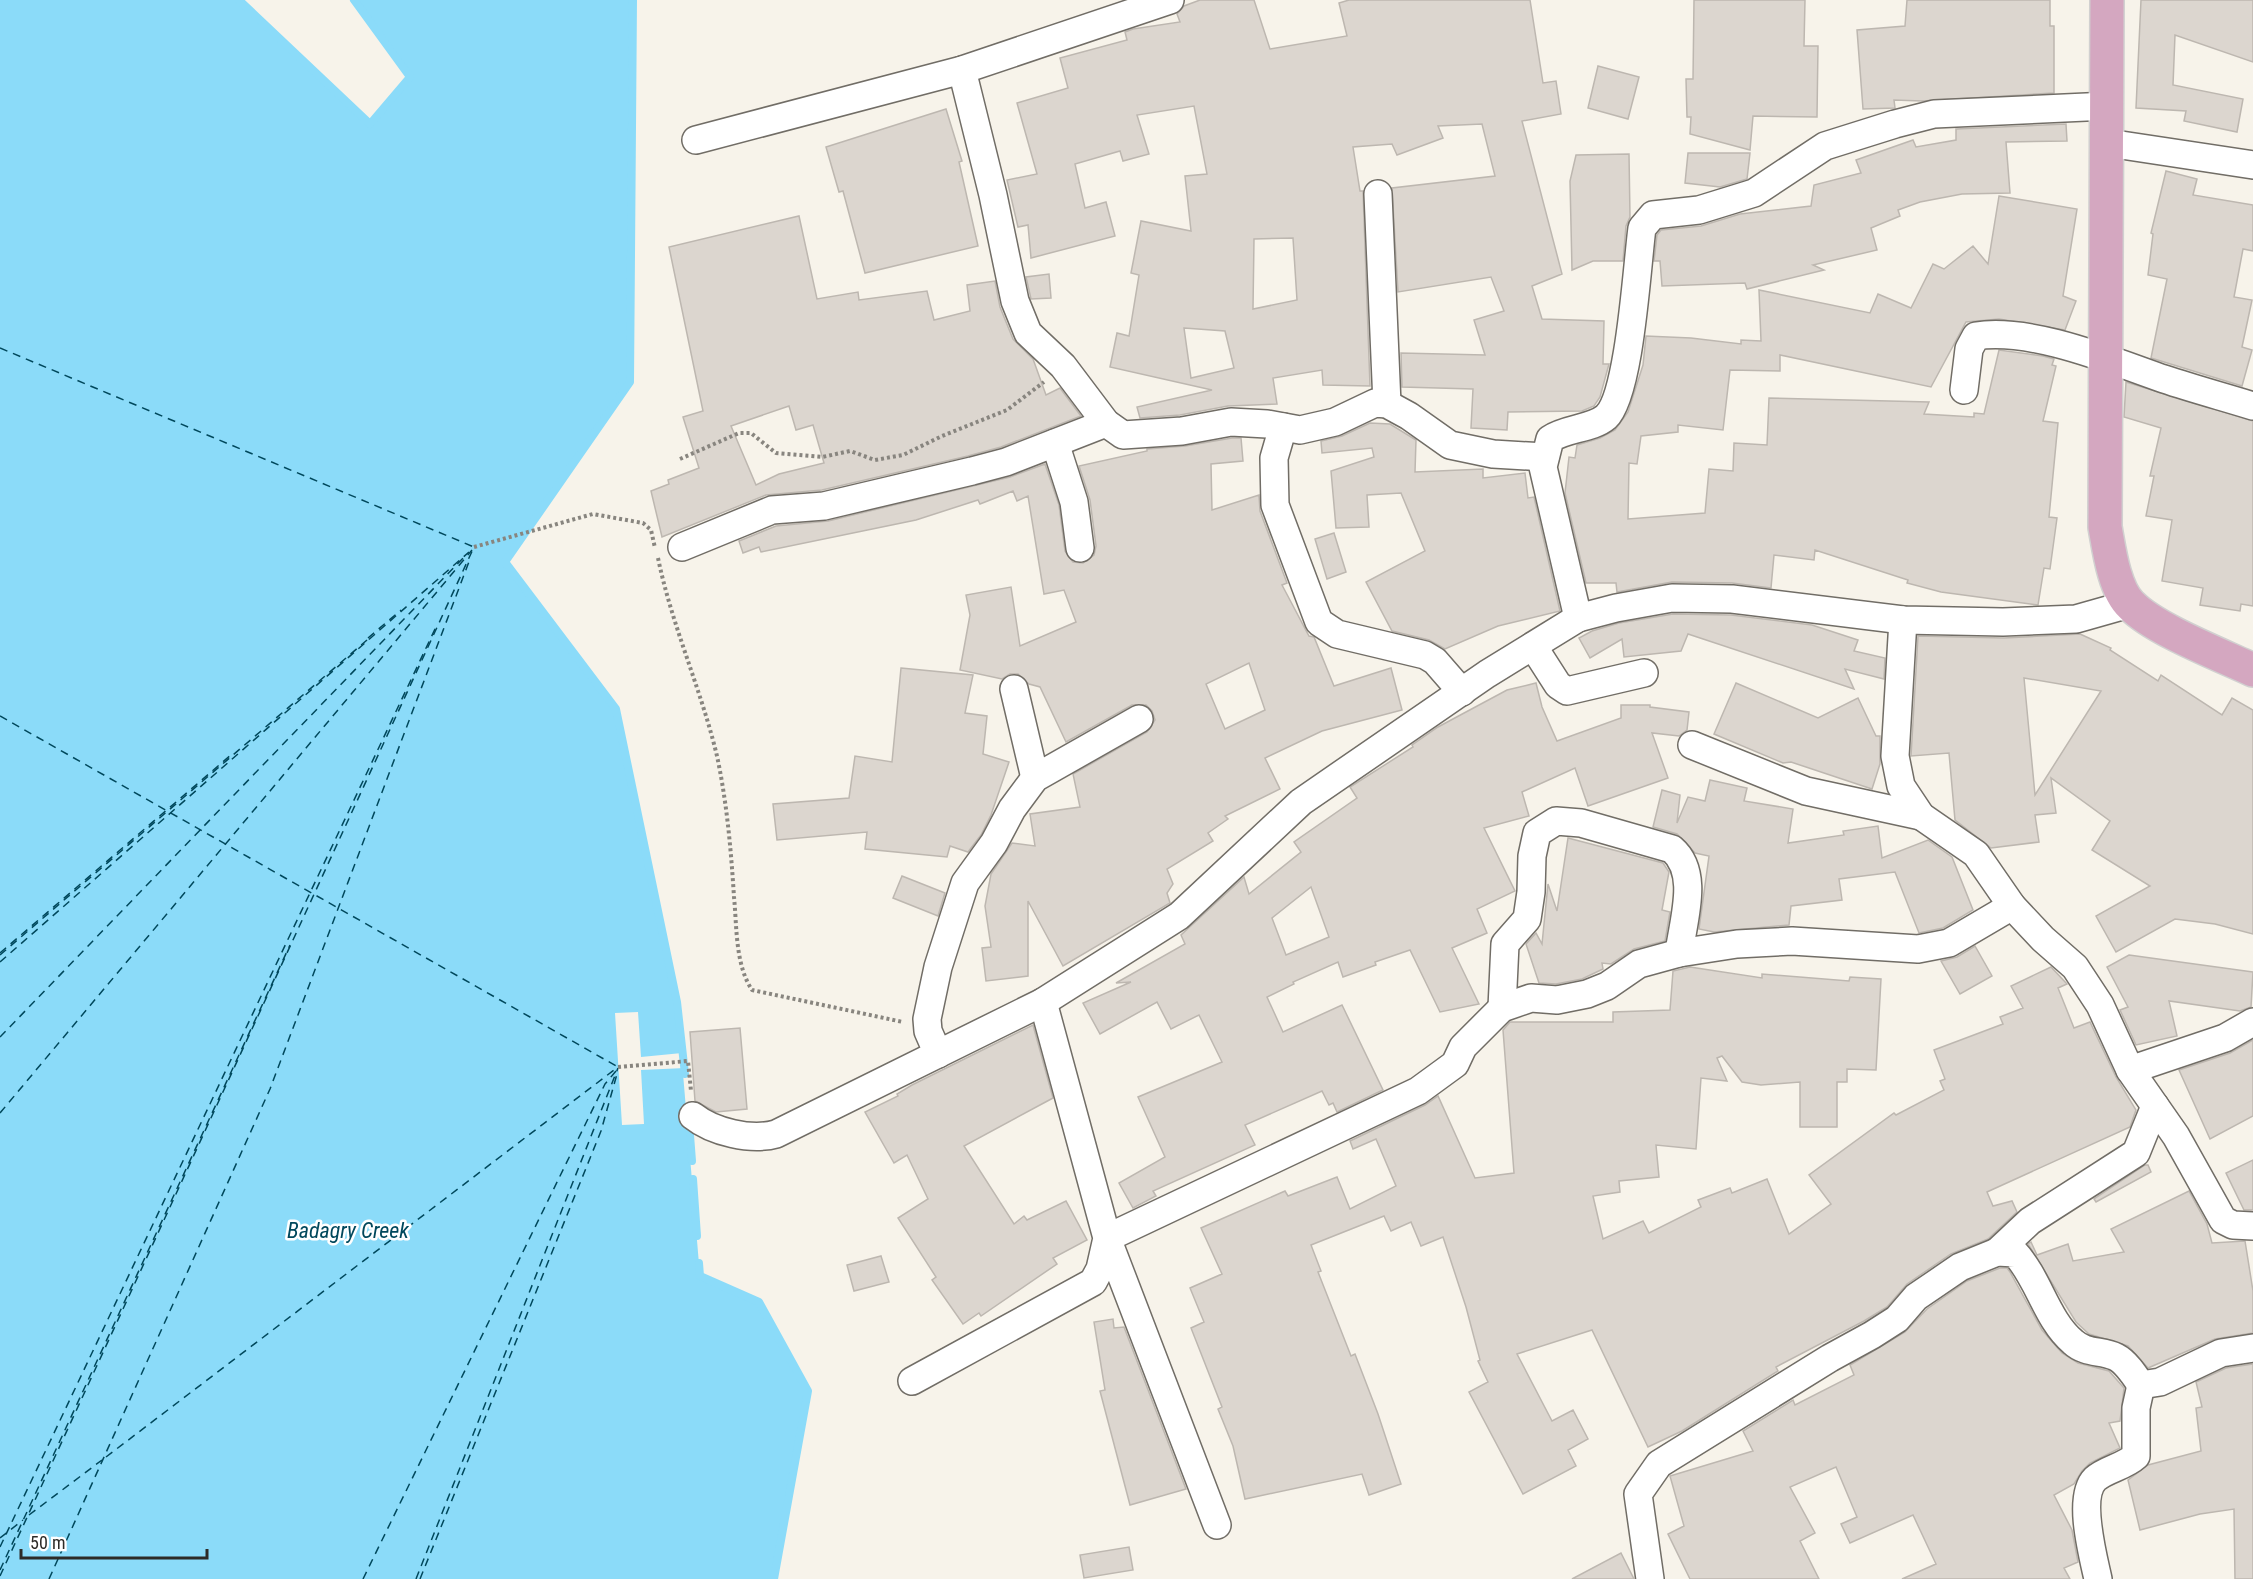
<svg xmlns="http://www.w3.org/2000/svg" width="2253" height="1579" viewBox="0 0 2253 1579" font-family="'Roboto Condensed',sans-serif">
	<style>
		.water { fill: #8bdbf9 }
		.pier { fill: #f7f3ea }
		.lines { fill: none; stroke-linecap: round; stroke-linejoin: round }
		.stream { stroke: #8bdbf9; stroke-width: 8 }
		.ferry { stroke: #00485c; stroke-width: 1.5; stroke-dasharray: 8 6; stroke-linecap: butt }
		.building { fill: #dcd6cf; stroke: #bdb7b0; stroke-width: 1.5; fill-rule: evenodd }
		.minor-casing { stroke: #716d66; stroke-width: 30 }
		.major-casing { stroke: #d1d0d0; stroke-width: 36 }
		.path { stroke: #88857f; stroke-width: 4; stroke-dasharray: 3 3; stroke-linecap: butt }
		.minor { stroke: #fff; stroke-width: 27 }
		.major { stroke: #d4a7c0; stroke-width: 33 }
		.labels { text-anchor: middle; stroke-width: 5; stroke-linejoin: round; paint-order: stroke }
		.water-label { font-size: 22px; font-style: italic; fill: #00485c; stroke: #fff }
	</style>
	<rect width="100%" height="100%" fill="#f7f3ea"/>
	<path class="water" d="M0 0H239L370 124 410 77 354 0H633L630 382 506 562 616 709 677 1002 700 1276 759 1302 808 1391 774 1579H0Z"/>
	<path class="pier" d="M638 1012 641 1057 682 1053 685 1068 641 1070 644 1124 622 1125 615 1013Z"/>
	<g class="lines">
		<g class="stream">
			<path d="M239 0 370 124 410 77 354 0"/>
			<path d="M633 0 630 382 505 562 616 709 677 1002 685 1074"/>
			<path d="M689 1122 692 1161"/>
			<path d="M693 1179 697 1236"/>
			<path d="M699 1263 700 1276 759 1302 808 1391 774 1579"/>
		</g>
		<g class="ferry">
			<path d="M0 348 474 547"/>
			<path d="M368 638 401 610"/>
			<path d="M0 716 618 1067"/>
			<path d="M0 953 232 754"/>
			<path d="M0 955 367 640"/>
			<path d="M0 962 469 552"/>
			<path d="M0 1037 465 556"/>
			<path d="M0 1113 472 550"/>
			<path d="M106 1457 618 1067"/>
			<path d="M29 1515 102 1460"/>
			<path d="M0 1538 23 1520"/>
			<path d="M0 1547 436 627"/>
			<path d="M0 1570 290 945"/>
			<path d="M0 1576 474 547"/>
			<path d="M49 1579 270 1089 470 559"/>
			<path d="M363 1579 605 1084 616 1071"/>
			<path d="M416 1579 618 1068"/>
			<path d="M420 1579 601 1131 617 1074"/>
		</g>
	</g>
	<g class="building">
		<path d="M1200 0H1254L1270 49 1347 36 1339 3 1349 0H1530L1543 83 1556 81 1561 114 1522 121 1562 274 1532 286 1542 319 1604 321 1603 364H1609L1600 397 1594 406 1582 411 1508 412 1507 430 1471 428 1473 389 1402 387 1401 353 1485 355 1474 320 1504 311 1491 277 1398 292 1392 188 1495 176 1482 124 1438 126 1443 138 1397 155 1392 144 1353 147 1360 191H1363L1370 386 1323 385 1322 370 1273 378 1277 404 1228 406 1180 415 1140 418 1137 407 1212 390 1110 367 1117 333 1129 336 1139 275 1131 273 1141 221 1191 231 1185 176 1207 174 1194 106 1137 115 1149 154 1123 161 1120 151 1075 164 1085 208 1106 202 1115 236 1031 258 1028 225 1018 227 1007 180 1037 174 1017 103 1068 88 1060 58 1127 40 1125 32 1133 29 1180 22 1177 14 1184 6ZM1293 238 1297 300 1253 309 1254 239ZM1184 328 1225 331 1234 368 1191 378Z"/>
		<path d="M1694 0H1805L1804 46H1818L1817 117 1753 116 1750 150 1690 134 1691 117H1687L1686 79H1693Z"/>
		<path d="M1907 0H2050V26H2054V93L1922 101 1894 100 1895 108 1863 109 1857 30 1905 26Z"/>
		<path d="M2141 0H2253V62L2175 35 2173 85 2243 99 2237 132 2184 121 2186 111 2136 108Z"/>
		<path d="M1598 66 1639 77 1628 119 1588 108Z"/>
		<path d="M946 109 962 161 959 162 978 246 865 273 843 191 839 192 826 147Z"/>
		<path d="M2066 124 2067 141 2006 142 2010 193 1962 194 1920 202 1898 210 1900 216 1871 228 1877 250 1813 265 1824 270 1747 289 1745 283 1662 286 1660 261H1654L1657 235 1661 230 1701 226 1740 214 1811 206 1814 185 1861 173 1856 160 1913 140 1916 147 1956 140V129Z"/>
		<path d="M1688 153H1750L1747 179 1720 187 1685 183Z"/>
		<path d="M1629 154 1630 217 1626 226 1623 261H1593L1572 270 1570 181 1576 155Z"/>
		<path d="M2166 171 2197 179 2193 195 2253 205V251L2243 249 2234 297 2252 300 2242 347 2252 350 2242 386 2151 358 2167 279 2148 275 2153 234 2151 233Z"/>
		<path d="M1999 196 2077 209 2063 296 2076 301 2065 330 1999 319 1966 322 1931 387 1780 355V371L1730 370 1723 430 1678 425V432L1641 436 1637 464 1629 463 1628 519 1705 513 1709 469 1733 471 1734 443 1767 445 1769 398 1929 402 1924 414 1974 417V413L1984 414 1999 350 2043 356 2054 359 2052 365 2056 366 2043 421 2058 423 2049 517 2057 518 2050 569 2044 568 2038 605 1941 592 1907 583 1908 580 1815 550 1814 560 1774 555 1771 588 1732 583 1672 582 1617 592 1616 583H1586L1565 493 1569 457 1575 458 1577 445 1600 438 1615 430 1628 412 1643 365 1646 336 1691 338 1741 344V340L1761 341 1759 290 1870 313 1878 294 1911 308 1933 264 1944 269 1973 246 1988 264Z"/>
		<path d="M799 216 817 299 858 292 859 300 927 291 934 320 970 311 967 285 995 281 1000 307 1013 339 1033 359 1046 395 1060 388 1081 416 1001 447 968 456 822 490 766 495 662 537 651 491 669 484 668 480 699 468 683 417 703 411 669 247ZM789 406 796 430 813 425 824 463 779 474 756 485 731 426Z"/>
		<path d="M1049 274 1051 298 1031 299 1026 277Z"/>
		<path d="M2126 382 2253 421V606L2241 604 2240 611 2200 605 2203 588 2162 581 2172 520 2146 516 2154 476H2150L2161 428 2124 417Z"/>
		<path d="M1370 423 1390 424 1416 440 1415 472 1483 469V478L1525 473 1528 498 1534 497 1560 611 1498 626 1445 649 1429 640 1392 631 1366 582 1425 551 1401 493 1367 495 1369 527 1336 528 1331 471 1374 457 1372 448 1322 453 1321 441 1342 436Z"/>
		<path d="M1232 438H1241L1243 461 1211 464 1212 510 1259 495 1260 511 1287 583 1282 585 1309 636 1314 637 1334 686 1391 668 1402 710 1322 731 1265 758 1280 789 1225 816 1228 819 1208 833 1213 841 1167 869 1173 884 1167 893 1170 903 1063 966 1028 901V976L986 981 982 948 991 947 985 906 991 874 1012 843 1035 846 1030 814 1080 807 1073 774 1147 732 1155 720 1152 711 1146 705H1132L1066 742 1040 687 1029 684 1018 674H1010L1002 679 960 670 970 615 966 595 1011 587 1020 646 1076 622 1064 590 1044 594 1028 496 1017 501 1013 491 980 504 978 500 916 520 761 552 759 547 743 553 739 541 776 526 828 521 1010 477 1045 464 1059 505 1065 551 1073 562 1083 563 1094 555 1096 546 1090 500 1079 466 1147 451V449L1185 446ZM1249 663 1265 710 1225 729 1206 684Z"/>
		<path d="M1334 533 1346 572 1327 579 1315 539Z"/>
		<path d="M1673 614 1731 615 1812 625 1858 640 1854 651 1885 658 1884 679 1845 669 1854 689 1688 634 1681 651 1624 657 1622 639 1590 658 1579 638 1592 631 1619 623Z"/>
		<path d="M2080 634 2111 648 2110 650 2158 681 2161 675 2222 715 2232 698 2253 710V934L2215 924 2175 919 2116 952 2096 916 2150 886 2092 850 2110 821 2051 778 2056 813 2035 815 2039 842 1991 848 1955 820 1949 753 1911 756 1918 636 2004 638ZM2024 678 2101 691 2035 795Z"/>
		<path d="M901 668 973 675 965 713 987 716 983 754 1009 762 991 815 981 835 968 852 950 846 947 857 865 849 867 832 777 840 773 804 849 798 855 756 892 762Z"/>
		<path d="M1536 683 1542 707 1557 741 1621 718V705H1650V707L1689 712 1687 730 1679 736 1652 733 1668 778 1588 806 1575 768 1522 792 1529 816 1484 828 1515 891 1477 909 1487 933 1452 948 1479 1004 1440 1012 1410 950 1375 962 1376 965 1343 977 1338 962 1293 982 1294 984 1267 997 1283 1032 1342 1005 1383 1090 1337 1112 1333 1103 1329 1105 1322 1091 1245 1125 1255 1145 1153 1191 1156 1196 1133 1208 1119 1183 1165 1157 1138 1097 1222 1062 1199 1015 1171 1029 1157 1002 1100 1034 1083 1003 1131 982 1116 983 1185 944 1181 935 1244 877 1249 894 1301 852 1294 842 1357 798 1350 787 1413 747 1412 745 1438 727 1507 690ZM1311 887 1329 937 1286 955 1272 918Z"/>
		<path d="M1736 683 1818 718 1858 698 1876 736H1880V764L1872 789 1791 762 1783 763 1714 734Z"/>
		<path d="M1710 780 1747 788 1744 801 1793 809 1788 843 1844 835 1843 831 1878 826 1882 858 1928 840 1952 857 1973 910 1943 928 1919 933 1895 872 1839 879 1842 900 1791 906 1789 925 1714 932 1699 929 1709 856 1695 853 1677 834 1653 827 1662 790 1680 795 1677 823 1688 797 1705 801Z"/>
		<path d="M1568 838 1663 863 1669 872 1662 910 1670 912 1665 941 1634 949 1611 964 1602 963 1603 969 1582 979 1556 984 1539 983 1526 944 1536 933 1542 944 1548 884 1557 911Z"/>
		<path d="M902 876 945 893 938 916 893 898Z"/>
		<path d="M1975 946 1992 976 1960 994 1941 961 1957 957Z"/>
		<path d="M2129 955 2253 972 2251 1007 2240 1011 2169 1001 2177 1036 2136 1045 2120 1010 2128 1007 2107 967Z"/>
		<path d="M1690 967 1762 978V974L1849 981 1850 977 1881 979 1876 1070 1847 1069V1082H1837V1127H1800V1082L1761 1085 1742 1082 1722 1056 1717 1058 1727 1081 1701 1078 1696 1149 1656 1145 1659 1177 1619 1181 1620 1192 1593 1196 1603 1239 1643 1221 1649 1233 1701 1207 1698 1200 1730 1188 1732 1193 1767 1179 1789 1234 1831 1204 1809 1175 1894 1113 1896 1115 1944 1090 1940 1081 1945 1079 1934 1050 2003 1024 2000 1017 2023 1008 2011 986 2051 967 2067 984 2058 988 2074 1028 2090 1022 2116 1077 2136 1110 2130 1127 1987 1192 1993 1206 2012 1201 2017 1212 1988 1239 1951 1254 1907 1284 1887 1307 1864 1321 1776 1367 1778 1371 1682 1431 1648 1447 1592 1330 1517 1354 1552 1421 1573 1410 1588 1439 1568 1450 1576 1466 1523 1494 1469 1392 1488 1382 1478 1361 1480 1360 1466 1307 1443 1237 1421 1246 1411 1222 1391 1231 1384 1216 1311 1245 1321 1271 1318 1272 1351 1356 1355 1354 1378 1414 1401 1484 1369 1495 1362 1474 1245 1499 1233 1446 1218 1409 1222 1407 1191 1328 1204 1322 1190 1288 1222 1274 1201 1228 1285 1191 1288 1196 1337 1177 1350 1209 1396 1186 1376 1139 1353 1149 1350 1141 1425 1105 1438 1096 1475 1178 1514 1173 1503 1030 1510 1022H1613V1012L1670 1010 1673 971Z"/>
		<path d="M1033 1025 1053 1098 964 1146 1014 1224 1024 1216 1027 1220 1066 1201 1087 1240 1053 1258 1057 1264 981 1316 979 1313 963 1324 932 1280 936 1277 898 1218 928 1199 907 1155 894 1163 865 1112 898 1096 897 1094 912 1085Z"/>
		<path d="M740 1028 747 1109 716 1112 695 1101 690 1032Z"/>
		<path d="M2253 1040V1116L2210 1139 2179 1070 2230 1053Z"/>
		<path d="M2253 1160V1210H2244L2226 1173Z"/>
		<path d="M2145 1165H2148L2151 1172 2096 1202 2094 1199Z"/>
		<path d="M2189 1191 2207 1224 2212 1243 2245 1241 2253 1291V1333L2215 1339 2148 1368 2128 1346 2089 1334 2076 1322 2028 1244 2031 1242 2037 1255 2068 1244 2073 1261 2124 1252 2111 1229Z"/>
		<path d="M881 1256 889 1282 854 1291 847 1265Z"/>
		<path d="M2000 1268H2007L2010 1272 2042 1330 2062 1353 2078 1363 2109 1371 2124 1388 2120 1421 2109 1423 2120 1448 2090 1463 2082 1471 2074 1484 2054 1495 2072 1530 2078 1562 2064 1568 2070 1579H1902L1936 1564 1913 1515 1850 1543 1841 1524 1857 1517 1836 1467 1790 1487 1815 1533 1800 1541 1819 1579H1690L1668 1534 1684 1526 1670 1476 1753 1451 1743 1431 1793 1400 1795 1405 1854 1375 1850 1365 1905 1332 1927 1309 1967 1281Z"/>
		<path d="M1113 1319 1114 1328 1124 1327 1186 1489 1130 1505 1100 1391 1105 1390 1094 1322Z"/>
		<path d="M2253 1364V1579H2235L2234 1509 2200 1514 2140 1530 2128 1480 2148 1465 2201 1451 2196 1408 2202 1407 2196 1382 2226 1368Z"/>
		<path d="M1129 1547 1133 1570 1084 1578 1080 1555Z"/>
		<path d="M1621 1553 1634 1579H1572Z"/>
	</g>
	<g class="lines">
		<defs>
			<g id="minor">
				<path d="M962 70 993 195 1015 301 1028 333 1063 366 1106 423 1123 435 1182 431 1231 422 1267 424 1300 430 1335 422 1375 403 1387 404 1409 416 1450 445 1493 454 1545 457"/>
				<path d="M696 140 962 70 1170 0"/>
				<path d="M2108 143 2253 165"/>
				<path d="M1378 194 1387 404"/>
				<path d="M1964 390 1969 349 1976 336C2031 327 2112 361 2164 379 2194 389 2224 397 2253 406"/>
				<path d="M1283 427 1274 458 1275 505 1319 622 1337 634 1425 655 1435 661 1462 692"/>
				<path d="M1055 443 1074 502 1080 548"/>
				<path d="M682 547 772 510 824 506 972 471 1006 462 1106 423"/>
				<path d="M1578 618 1543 467 1550 439C1566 428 1592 429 1606 417 1630 395 1637 264 1642 228L1653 215 1699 210 1754 193 1825 146 1895 124 1934 114 2108 106"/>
				<path d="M1903 620 1895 756 1901 786 1921 816 1976 854 2012 906 2043 939 2075 967 2100 1005 2130 1070 2176 1136 2223 1220 2233 1225 2253 1226"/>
				<path d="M1533 646 1558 685 1567 691 1644 673"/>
				<path d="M1014 689 1035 778"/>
				<path d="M1692 745 1806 791 1921 816"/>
				<path d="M1502 1008 1505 944 1527 919 1531 892 1532 856 1537 833 1556 821 1581 823 1672 849C1700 873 1683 920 1679 953"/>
				<path d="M938 1054 928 1031 927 1019 938 967 965 883 994 843 1012 809 1035 778 1139 719"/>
				<path d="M2130 1070 2225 1038 2253 1022"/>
				<path d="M693 1116C713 1132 751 1141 776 1134L1043 1002 1179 916 1301 802 1487 674 1578 618 1616 608 1672 598 1732 599 1903 620 2003 622 2076 619 2129 604"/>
				<path d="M1997 1252 2030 1221 2136 1153 2155 1106"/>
				<path d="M912 1381 1093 1282 1100 1269 1107 1238 1043 1002"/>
				<path d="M1217 1525 1107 1238 1418 1091 1455 1064 1463 1047 1502 1008 1531 998 1557 1000 1587 994 1607 986 1639 964 1679 953 1737 944 1792 941 1918 949 1949 943 2012 906"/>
				<path d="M1650 1579 1638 1494 1659 1464 1830 1358 1872 1335 1897 1319 1916 1297 1960 1267 1997 1252 2015 1253C2039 1279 2046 1319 2073 1342 2086 1354 2102 1350 2116 1357 2126 1362 2135 1376 2141 1385L2160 1382 2221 1353 2253 1348"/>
				<path d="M2098 1579C2093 1556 2077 1497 2095 1479 2106 1469 2124 1467 2136 1456V1408L2141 1385"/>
			</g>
			<path id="major" d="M2107 0 2105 527C2109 549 2114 589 2131 605 2154 629 2221 655 2253 670"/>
		</defs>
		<use href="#minor" class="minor-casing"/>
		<use href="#major" class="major-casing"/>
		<g class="path">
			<path d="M680 459 739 433H751L776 453 822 457 850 451 875 460 903 455 942 436 1007 410 1044 382"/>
			<path d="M474 547 593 514 643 523 651 530 655 548"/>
			<path d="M658 558C672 626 701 689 717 756 727 803 731 850 734 897 737 927 735 964 752 990L903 1022"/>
			<path d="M618 1067 688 1061 691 1091"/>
		</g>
		<use href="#minor" class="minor"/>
		<use href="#major" class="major"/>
	</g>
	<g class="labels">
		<g class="water-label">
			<text x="348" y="1238">Badagry Creek</text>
		</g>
	</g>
	<path d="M21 1549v9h186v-9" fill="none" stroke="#2d2b28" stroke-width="3"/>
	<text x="30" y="1549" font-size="18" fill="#2d2b28" stroke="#ffffff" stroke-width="4.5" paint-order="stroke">50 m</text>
</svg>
